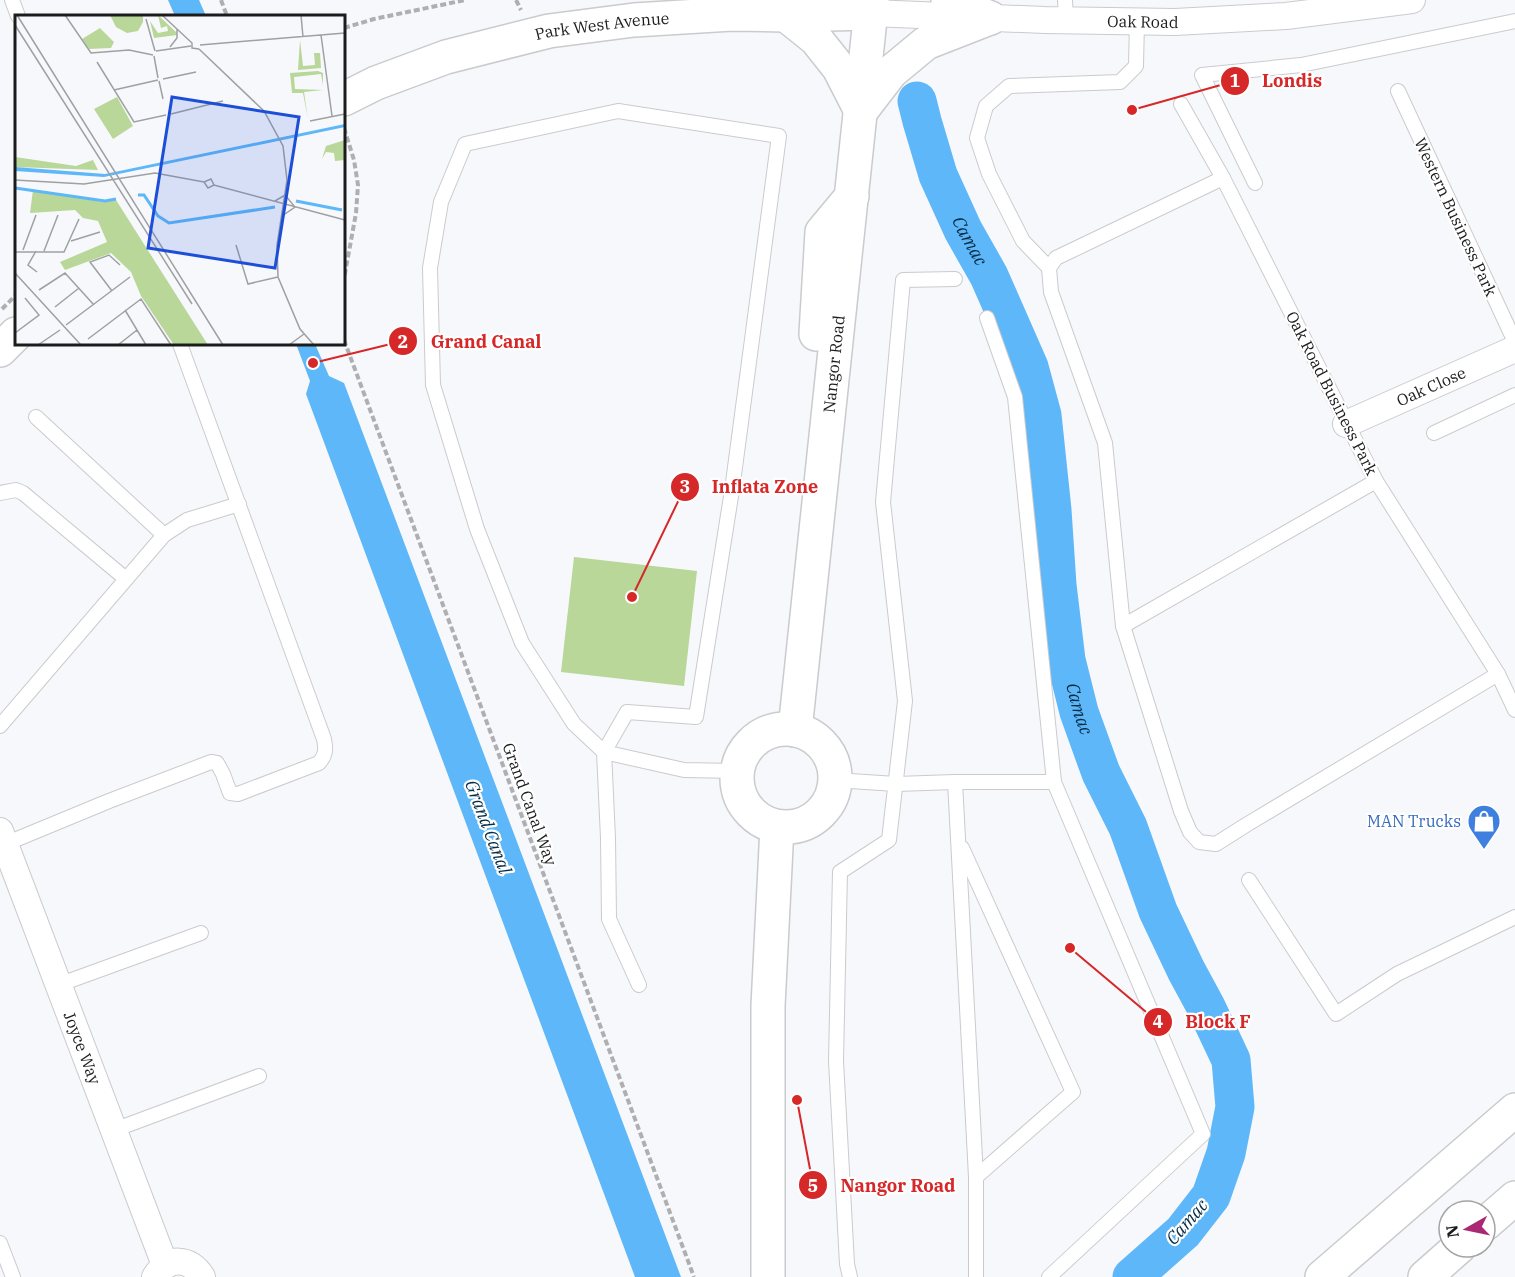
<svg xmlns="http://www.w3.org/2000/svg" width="1515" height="1277" viewBox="0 0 1515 1277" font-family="'IBM Plex Serif',serif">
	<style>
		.green { fill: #b8d798 }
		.water { fill: #5eb7f8 }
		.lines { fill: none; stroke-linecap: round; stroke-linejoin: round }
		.river { stroke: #5eb7f8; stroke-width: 39 }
		.service-casing { stroke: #cacbcd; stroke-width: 16 }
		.minor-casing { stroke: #cacbcd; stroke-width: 28 }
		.tertiary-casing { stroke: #cacbcd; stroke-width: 36 }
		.secondary-casing { stroke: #cacbcd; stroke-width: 36 }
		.motorway-casing { stroke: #cacbcd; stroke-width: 36 }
		.path { stroke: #afafb2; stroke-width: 4; stroke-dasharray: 6 3; stroke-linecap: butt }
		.service { stroke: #fff; stroke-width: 14 }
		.minor { stroke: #fff; stroke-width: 26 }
		.tertiary { stroke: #fff; stroke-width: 33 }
		.secondary { stroke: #fff; stroke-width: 33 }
		.motorway { stroke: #fff; stroke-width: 33 }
		.labels { text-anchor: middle; stroke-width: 4.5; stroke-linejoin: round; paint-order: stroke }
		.street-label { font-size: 16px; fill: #1c1c1d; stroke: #fff }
		.shop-label { font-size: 16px; fill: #366cbe; stroke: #fff; text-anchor: end }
		.water-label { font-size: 18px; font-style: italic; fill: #052d46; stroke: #fff }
		.inset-river { fill: none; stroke: #5eb7f8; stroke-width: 3 }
		.inset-road { fill: none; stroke: #9fa0a2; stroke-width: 1.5 }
		.view { fill: #1d4ed8; fill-opacity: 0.15; stroke: #1d4ed8; stroke-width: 3 }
		.inset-edge { fill: none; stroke: #1c1c1d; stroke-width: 3 }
		.leader { fill: none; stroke: #d62828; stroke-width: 2 }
		.callout-dot { fill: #d62828; stroke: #fff; stroke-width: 2 }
		.mark-label { font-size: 18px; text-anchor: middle; font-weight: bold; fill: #fff }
		.callout-label { font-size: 18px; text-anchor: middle; font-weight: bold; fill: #d62828; stroke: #fff; stroke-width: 4.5; stroke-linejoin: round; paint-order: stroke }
	</style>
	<rect width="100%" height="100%" fill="#f7f8fb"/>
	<path class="green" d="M574 557 697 571 684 686 561 672Z"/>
	<g class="water">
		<path d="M168 0H199L206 16H175Z"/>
		<path d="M296 344H315L329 376 344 383 681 1277H635L306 394 310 381Z"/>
	</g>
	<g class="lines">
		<path class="river" id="s1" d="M917 101 922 121 938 175 963 230 989 276 1029 367 1042 415 1052 510 1057 585 1066 660 1079 712 1101 773 1128 827 1158 911 1186 970 1206 1007 1231 1060 1235 1107 1226 1153 1211 1196 1183 1232 1132 1277"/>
		<defs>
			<g id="service">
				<path d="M12 0 18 16"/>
				<path d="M1065 0 1066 21"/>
				<path d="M1398 91 1515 342"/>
				<path d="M1181 104 1223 178 1376 481 1498 674 1515 710"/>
				<path d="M1223 178 1056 258 1049 268 1051 292 1105 443 1123 626 1181 811 1190 832 1199 842 1216 844 1246 825 1498 674"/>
				<path d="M1255 183 1202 75 1301 65 1515 21"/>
				<path d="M1049 268 1023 241 989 174 977 138 986 106 1009 86 1120 82 1136 66 1137 21"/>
				<path d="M987 318 1015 397 1054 782 1203 1134 1049 1277"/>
				<path d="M36 417 164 535"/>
				<path d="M1434 433 1515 395"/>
				<path d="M0 493 16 490 23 493 126 579"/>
				<path d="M1123 626 1376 481"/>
				<path d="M0 726 164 535 187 520 239 504"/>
				<path d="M835 780 896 784 955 782H1054"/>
				<path d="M955 782 976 1177V1277"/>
				<path d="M5 844 109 801 211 762 217 763 223 774 230 793 238 794 319 763C326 755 326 749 324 739L180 344"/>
				<path d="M962 848 1073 1092 976 1177"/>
				<path d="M1249 880 1336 1014 1397 974 1515 917"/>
				<path d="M58 985 201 933"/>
				<path d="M639 985 609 919 608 838 604 752 627 712 696 717 732 490 779 136 618 111 465 144 441 202 430 268 433 385 477 529 522 643 574 724 604 752 684 770 737 771"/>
				<path d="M114 1130 259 1076"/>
				<path d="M0 1243 13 1277"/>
				<path d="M850 1277 847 1264 836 1061 840 872 889 840 905 701 883 502 903 280 955 279"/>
			</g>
			<g id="minor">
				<path id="s2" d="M871 13 1045 20 1175 22 1286 16 1412 0"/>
				<path id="s3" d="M1346 424 1515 349"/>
				<path id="s4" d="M0 831 165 1265"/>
				<path d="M155 1277C168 1256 190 1257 202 1277"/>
			</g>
			<g id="tertiary">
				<path id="s5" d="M344 99 376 83 446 57 549 31 634 20 732 14 786 15 871 13"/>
				<path d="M0 350 16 334"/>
			</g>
			<g id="secondary">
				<path d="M801 0 786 15 816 39 839 68 861 111"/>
				<path d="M948 0 990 18"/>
				<path d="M861 111 891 72 926 43 990 18"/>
				<path d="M816 334 822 232 852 196"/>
				<circle cx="786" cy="778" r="49"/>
				<path id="s6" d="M795 730 872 0"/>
				<path d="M768 1277V1006L777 827"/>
			</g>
			<g id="motorway">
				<path d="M1485 1224 1515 1198"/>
				<path d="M1322 1277 1515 1110"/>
				<path d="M1425 1277 1459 1247"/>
			</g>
		</defs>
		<use href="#service" class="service-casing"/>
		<use href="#minor" class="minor-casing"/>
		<use href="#tertiary" class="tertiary-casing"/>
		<use href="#secondary" class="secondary-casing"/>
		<use href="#motorway" class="motorway-casing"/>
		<g class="path">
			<path d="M221 0 227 16"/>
			<path d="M516 0 521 10"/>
			<path d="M344 28 374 19 465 0"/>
			<path d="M344 128 354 160 358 185 356 213 344 279"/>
			<path d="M2 309 16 295"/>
			<path d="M344 340 694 1277"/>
		</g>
		<use href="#service" class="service"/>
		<use href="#minor" class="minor"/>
		<use href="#tertiary" class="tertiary"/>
		<use href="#secondary" class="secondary"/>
		<use href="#motorway" class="motorway"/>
	</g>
	<defs>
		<symbol id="shop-pin" viewBox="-11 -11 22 30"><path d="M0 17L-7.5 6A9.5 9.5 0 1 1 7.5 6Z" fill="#3f7fe0" stroke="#fff"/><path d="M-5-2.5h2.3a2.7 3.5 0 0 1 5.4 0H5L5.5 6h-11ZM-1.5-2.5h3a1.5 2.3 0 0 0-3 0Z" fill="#fff"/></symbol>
	</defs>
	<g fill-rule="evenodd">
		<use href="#shop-pin" x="1465" y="802" width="38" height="52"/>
	</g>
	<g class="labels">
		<g class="street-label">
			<text dy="6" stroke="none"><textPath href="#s2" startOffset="272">Oak Road</textPath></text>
			<text dy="6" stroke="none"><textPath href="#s5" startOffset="270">Park West Avenue</textPath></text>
			<text transform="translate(1456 217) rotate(65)" y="6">Western Business Park</text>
			<text dy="6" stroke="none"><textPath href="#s6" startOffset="368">Nangor Road</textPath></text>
			<text dy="6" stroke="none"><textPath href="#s3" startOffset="93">Oak Close</textPath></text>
			<text transform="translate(1332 393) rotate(63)" y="6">Oak Road Business Park</text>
			<text transform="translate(530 804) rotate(70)" y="6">Grand Canal Way</text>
			<text dy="6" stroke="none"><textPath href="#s4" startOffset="232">Joyce Way</textPath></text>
		</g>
		<g class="shop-label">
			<text x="1461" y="827">MAN Trucks</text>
		</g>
		<g class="water-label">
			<text dy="6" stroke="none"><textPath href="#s1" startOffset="150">Camac</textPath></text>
			<text dy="6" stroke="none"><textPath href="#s1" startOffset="636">Camac</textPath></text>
			<text transform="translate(488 827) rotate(69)" y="6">Grand Canal</text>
			<text transform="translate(1187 1222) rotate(-49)" y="6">Camac</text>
		</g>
	</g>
	<g transform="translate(15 15)">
		<rect width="330" height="330" fill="#f7f8fb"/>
		<path d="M95 0H128V7L123 16 112 18 101 12ZM143 0 161 17 162 20 139 23 135 6 143 18 153 16 152 11 146 13ZM85 13 99 27 96 33 74 34 67 24ZM285 25 288 51 300 50 299 38H305L306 53 283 55ZM303 56 308 58V70L306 59 279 62 280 74 308 75 289 77 293 104 288 78H277L275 58ZM102 82 118 111 98 124 79 94ZM330 125V145L320 146 319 138 311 137 307 144 311 131ZM0 142 61 151 78 145 83 155 0 152ZM18 175 88 187 101 185 193 330H159L126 281 116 257 96 238 50 255 45 247 92 227 83 206 68 203 60 195 15 198Z" fill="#b8d798"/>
		<path d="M330 109V112L89 162 0 156V152L90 159Z" fill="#5eb7f8"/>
		<path class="inset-river" d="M0 173 90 186 101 184M123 180H129L143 201 154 208 260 192M281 186 327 195"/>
		<path class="inset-road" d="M2 0 208 330M50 0 76 38 114 35 138 40M147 0 177 28V33L184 34M286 0 288 22M131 4 140 36M0 10 177 289M306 20 317 101M185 30 330 18M155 32 162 23V14M184 34 249 96 268 131 272 165 262 230 263 262 285 314 299 330M141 36 176 31M139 41 143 63M82 47 119 107 151 100M148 64 181 57M144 66 148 84M99 75 143 65M156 99 208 86M295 106 330 99M0 165 69 169 140 158 189 167 196 164 199 170M189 167 193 173 199 170 330 205M260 186 270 180 280 192 267 201M56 226 85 217M221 230 233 269 263 262M8 235 21 200M21 236 13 250 22 257M29 236 43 200M0 237H49L64 204M0 258 66 330M24 275 50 258 79 290M97 276 75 247 94 240 105 250M40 292 64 273M110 295 131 330M51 310 115 262M0 318 24 300 10 283M73 324 126 284 156 330M23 330 45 315M103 330 122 315M274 330 289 319"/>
		<path class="view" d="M157 82 284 102 260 253 133 233Z"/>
		<rect width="330" height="330" class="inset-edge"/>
	</g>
	<path class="leader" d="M1132 110L1235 81M313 363L403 341M632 597L685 487M1070 948L1158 1022M797 1100L813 1185"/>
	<g class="callout-dot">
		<circle cx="1132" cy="110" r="6"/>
		<circle cx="313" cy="363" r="6"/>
		<circle cx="632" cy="597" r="6"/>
		<circle cx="1070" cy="948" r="6"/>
		<circle cx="797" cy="1100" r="6"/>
		<circle cx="1235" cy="81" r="15"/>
		<circle cx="403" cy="341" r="15"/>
		<circle cx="685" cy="487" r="15"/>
		<circle cx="1158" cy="1022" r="15"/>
		<circle cx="813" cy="1185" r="15"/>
	</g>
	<g class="mark-label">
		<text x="1235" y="87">1</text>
		<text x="403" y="348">2</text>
		<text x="685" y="493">3</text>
		<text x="1158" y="1028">4</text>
		<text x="813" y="1192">5</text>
	</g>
	<g class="callout-label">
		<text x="1292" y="87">Londis</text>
		<text x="486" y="348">Grand Canal</text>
		<text x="765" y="493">Inflata Zone</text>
		<text x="1218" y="1028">Block F</text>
		<text x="898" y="1192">Nangor Road</text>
	</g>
	<g transform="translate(1467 1229) rotate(261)"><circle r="28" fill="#ffffff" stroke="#a4a4a5" stroke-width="1.5"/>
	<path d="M0-4.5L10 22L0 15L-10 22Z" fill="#ab2872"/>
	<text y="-9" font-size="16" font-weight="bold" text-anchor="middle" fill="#1c1c1d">N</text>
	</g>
</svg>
